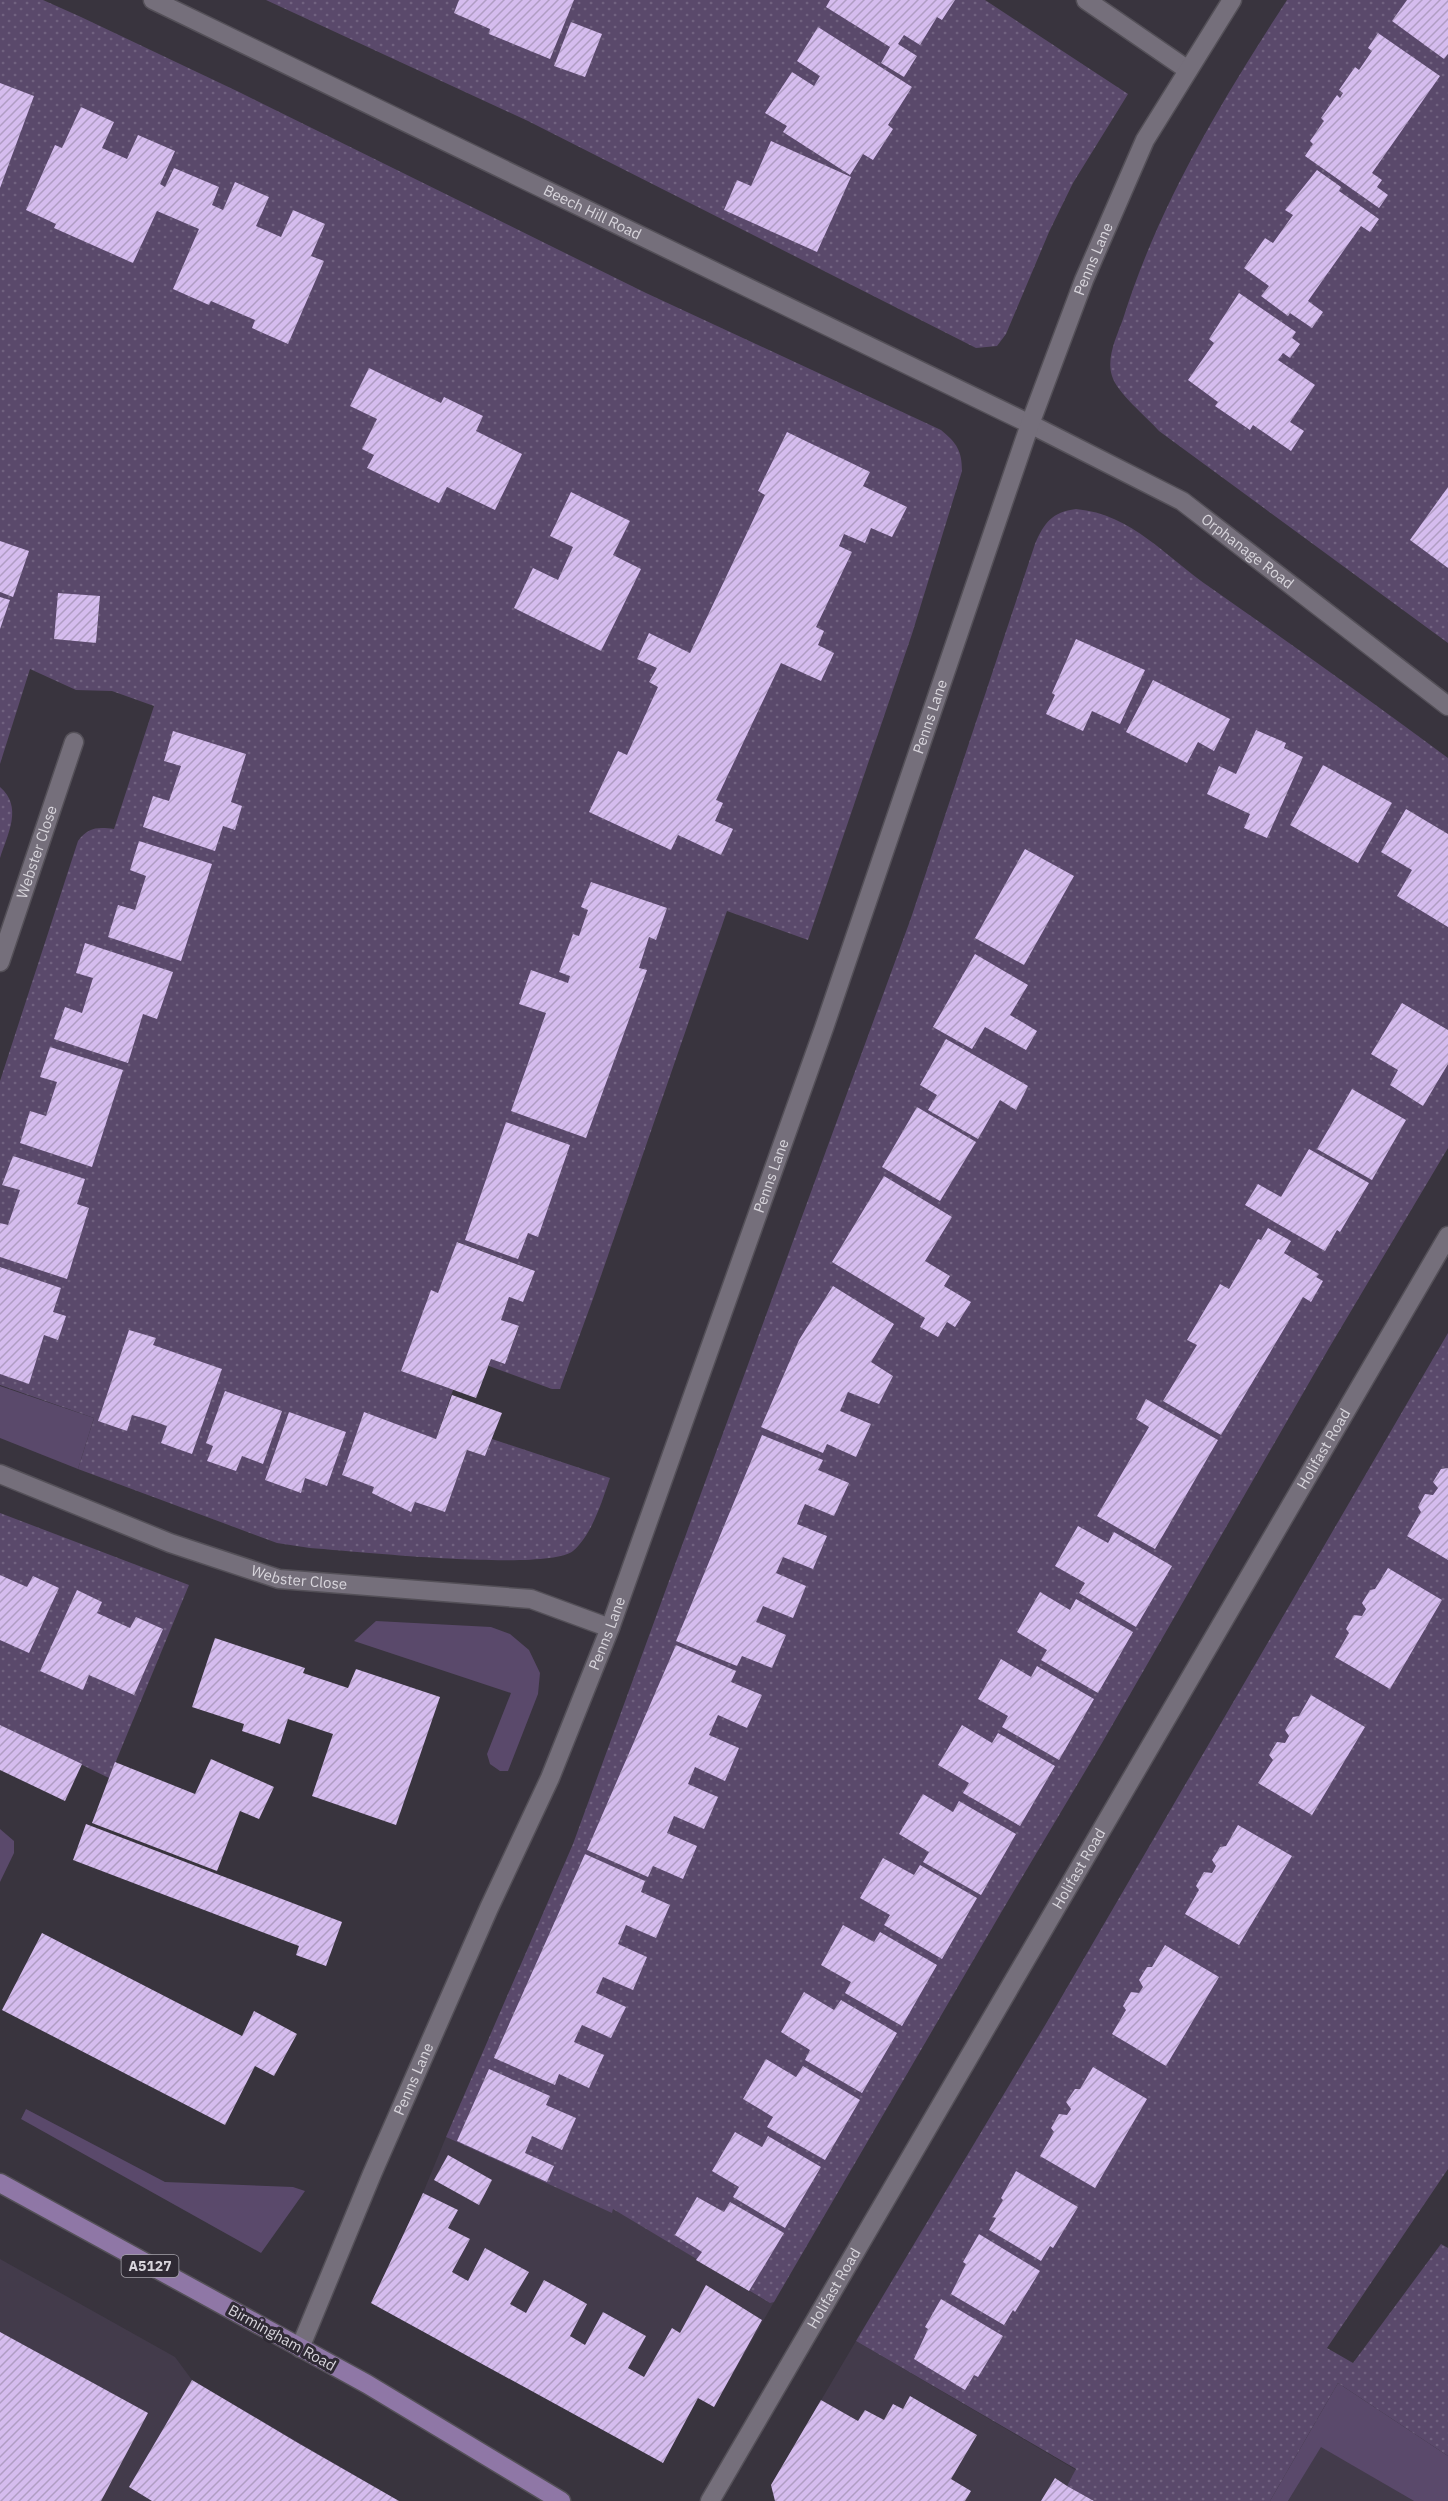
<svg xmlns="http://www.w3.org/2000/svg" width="1448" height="2501" viewBox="0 0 1448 2501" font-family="'IBM Plex Sans',sans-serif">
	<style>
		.built { fill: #433b4b }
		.green { fill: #5a496b }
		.garden { fill: url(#garden-dots); fill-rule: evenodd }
		.building { fill: url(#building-hatch) }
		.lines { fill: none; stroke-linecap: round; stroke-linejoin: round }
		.minor-casing { stroke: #545058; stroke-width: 21 }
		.secondary-casing { stroke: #545058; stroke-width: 21 }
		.primary-casing { stroke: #545058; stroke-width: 21 }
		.minor { stroke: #756f7b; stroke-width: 18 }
		.secondary { stroke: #756f7b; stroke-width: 18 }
		.primary { stroke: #8f77a6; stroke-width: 18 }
		.labels { text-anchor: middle; stroke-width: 6; stroke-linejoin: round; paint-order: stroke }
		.shield { fill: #2f2a34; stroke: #a5a2aa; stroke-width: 1.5 }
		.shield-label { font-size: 14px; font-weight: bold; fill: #d8d5dc }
		.street-label { font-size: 15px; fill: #d8d5dc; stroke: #2f2a34 }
	</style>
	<defs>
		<pattern id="garden-dots" width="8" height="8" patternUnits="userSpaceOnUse" patternTransform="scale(1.5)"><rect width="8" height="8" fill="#5a496b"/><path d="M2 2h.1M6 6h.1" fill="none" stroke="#716280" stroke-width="1.8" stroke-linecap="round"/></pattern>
		<pattern id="building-hatch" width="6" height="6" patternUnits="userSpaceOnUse" patternTransform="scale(1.5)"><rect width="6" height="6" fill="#d5bcee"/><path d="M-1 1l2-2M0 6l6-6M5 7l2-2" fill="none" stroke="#b09dc3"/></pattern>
	</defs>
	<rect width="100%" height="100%" fill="#39343e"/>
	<g class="built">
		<path d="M446 2137 612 2212 613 2208 766 2301 774 2302 714 2407 698 2398 663 2463 371 2303 423 2193Z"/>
		<path d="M0 2259 175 2357 192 2380 399 2501H0Z"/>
		<path d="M856 2341 1076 2470 1067 2486 1094 2501H775L771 2485Z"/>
		<path d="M1321 2446 1414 2501H1288Z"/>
	</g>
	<g class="green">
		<path d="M0 1386 94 1418 78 1469 0 1438Z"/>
		<path d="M376 1621 491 1627 510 1634 529 1650 540 1673 538 1694 508 1771H500L490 1764 487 1754 511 1693 354 1641Z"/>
		<path d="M0 1829 14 1841V1853L0 1882Z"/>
		<path d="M26 2109 165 2182 293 2187 305 2191 261 2253 21 2119Z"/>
		<path d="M1338 2383 1448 2456V2501H1414L1321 2447 1288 2501H1270Z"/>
	</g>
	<g class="garden">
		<path d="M0 0H43L81 17 239 92 646 293 941 430C957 443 962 451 962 471L912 634 808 940 727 911 594 1296 560 1389H552L489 1366 491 1359 505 1364 519 1327 501 1320 509 1297 523 1302 535 1271 458 1242 438 1293 431 1291 402 1371 453 1390 436 1439 364 1413 343 1475 445 1512 467 1450 485 1456 492 1439 610 1478C602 1501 592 1535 573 1551 547 1572 353 1551 310 1548L277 1543 78 1469 94 1418 0 1385V1081L78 841C88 827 98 827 114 829L154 706 112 691 76 690 30 669 0 764ZM59 593 100 597 96 643 55 639Z"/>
		<path d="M266 0H985L1128 94 1073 183 1049 232 1006 334 997 346 976 348 528 121Z"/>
		<path d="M1287 0H1448V643L1159 431C1147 417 1117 393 1112 376 1106 357 1117 336 1123 319 1159 204 1222 100 1287 0Z"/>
		<path d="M1076 509C1132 514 1167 558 1211 588 1291 644 1370 700 1448 758V1148L1329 1348 1102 1743 1002 1911 774 2302 770 2303 613 2209 612 2213 446 2137 573 1844 911 918 1035 544C1044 523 1052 512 1076 509Z"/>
		<path d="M0 787C23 807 8 833 0 858Z"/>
		<path d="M1448 1333V2169L1327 2348 1353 2363 1441 2244 1448 2248V2456L1338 2383 1270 2501H1094L1067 2486 1076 2469 856 2341 1047 2022Z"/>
		<path d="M0 1513 189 1585 109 1778 0 1725Z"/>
	</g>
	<g class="building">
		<path d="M459 0H574L550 59 489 34 490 29 454 13Z"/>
		<path d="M830 0H955L942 20 937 17 920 45 904 35 898 44 917 56 904 77 881 63 890 47 826 7Z"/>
		<path d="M1407 0H1448V54L1444 59 1392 21Z"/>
		<path d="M571 22 602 34 585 77 554 66Z"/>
		<path d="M818 27 912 87 888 125 893 129 873 160 863 154 850 175 783 132 787 126 765 113 792 72 814 86 820 76 797 61Z"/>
		<path d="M1378 33 1440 76 1372 173 1382 180 1377 187 1388 195 1379 208 1305 156 1313 144 1310 141 1324 121 1321 118 1337 95 1340 98 1343 93 1339 90 1355 67 1359 70 1372 51 1368 48Z"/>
		<path d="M0 83 34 96 0 188Z"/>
		<path d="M81 107 114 122 102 148 127 159 138 135 175 151 160 184 165 187 174 168 219 187 212 205 223 210 235 182 269 197 256 226 281 237 293 210 325 224 311 256 324 261 288 344 252 328 255 320 211 301 209 305 173 289 199 229 157 211 133 263 54 228 56 224 26 210 55 145 62 148Z"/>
		<path d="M771 141 851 177 817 252 724 210 737 180 751 186Z"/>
		<path d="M1317 170 1341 187 1339 191 1379 219 1370 232 1361 226 1308 301 1323 312 1312 328 1290 313 1288 316 1261 296 1269 286 1244 268 1265 238 1273 243 1293 215 1285 210Z"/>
		<path d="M1239 293 1296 332 1292 338 1300 344 1290 358 1283 353 1278 360 1315 385 1290 422 1304 431 1291 451 1253 425 1250 430 1215 406 1218 402 1188 380 1214 343 1209 339Z"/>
		<path d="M369 368 441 403 444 397 483 416 476 431 522 454 495 510 447 487 439 503 367 468 374 455 362 449 377 419 350 406Z"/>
		<path d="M787 432 870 472 863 486 907 507 892 537 871 528 865 543 844 534 839 546 852 552 816 627 824 631 818 645 834 653 821 681 781 663 716 800 723 803 715 821 733 829 721 855 678 835 671 850 589 812 618 751 627 755 658 687 649 682 657 668 637 659 649 633 690 653 765 495 758 491Z"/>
		<path d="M1448 487V568L1410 540Z"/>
		<path d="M571 492 630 521 613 555 641 569 601 651 514 608 533 568 558 580 573 547 550 536Z"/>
		<path d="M0 541 29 551 13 597 0 592Z"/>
		<path d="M58 593 100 596 96 643 54 639Z"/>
		<path d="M0 597 10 600 0 629Z"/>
		<path d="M1076 639 1145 670 1120 724 1092 711 1083 731 1046 714 1055 695 1052 693Z"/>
		<path d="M1153 680 1230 719 1214 751 1198 742 1187 763 1126 732Z"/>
		<path d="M1256 730 1286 743 1284 748 1303 757 1267 838 1244 828 1250 814 1207 794 1219 766 1236 774Z"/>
		<path d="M173 731 246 754 231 802 242 806 235 830 223 826 215 851 143 827 153 796 169 801 181 766 164 761Z"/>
		<path d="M1323 765 1392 803 1358 863 1290 825Z"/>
		<path d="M1406 809 1448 834V927L1397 896 1412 870 1381 852Z"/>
		<path d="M139 841 212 864 181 961 108 937 118 905 135 910 146 876 130 870Z"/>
		<path d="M1025 849 1074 876 1024 965 975 938Z"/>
		<path d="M591 882 667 908 656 940 649 937 639 968 647 970 586 1138 511 1111 546 1013 519 1004 531 970 568 983 570 976 559 972 573 934 579 936 588 910 581 907Z"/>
		<path d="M85 943 173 972 157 1019 143 1014 128 1063 54 1039 65 1007 82 1013 93 978 76 973Z"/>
		<path d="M975 954 1028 985 1010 1015 1037 1031 1026 1050 985 1027 972 1049 933 1027Z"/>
		<path d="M1402 1003 1448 1030V1064L1423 1106 1390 1085 1398 1070 1371 1054Z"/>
		<path d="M946 1039 1028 1086 1016 1110 1000 1100 978 1139 928 1110 937 1095 920 1085Z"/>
		<path d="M50 1047 123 1070 92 1167 20 1143 30 1111 46 1116 57 1082 40 1077Z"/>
		<path d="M1352 1089 1406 1120 1372 1180 1317 1149Z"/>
		<path d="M917 1107 976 1142 940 1201 882 1167Z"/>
		<path d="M506 1122 570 1145 538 1237 528 1233 518 1259 465 1240Z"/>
		<path d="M1309 1149 1369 1183 1340 1232 1337 1230 1325 1251 1245 1205 1258 1184 1281 1197Z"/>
		<path d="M13 1156 85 1179 77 1204 89 1208 67 1279 0 1257V1223L8 1225 20 1190 2 1185Z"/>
		<path d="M884 1176 952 1217 925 1261 950 1276 944 1286 971 1302 955 1327 947 1322 938 1337 920 1327 925 1318 832 1262Z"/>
		<path d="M1268 1228 1291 1241 1284 1253 1319 1274 1316 1277 1323 1281 1311 1302 1303 1297 1221 1435 1163 1401 1197 1345 1187 1340 1220 1284 1229 1289 1258 1239 1261 1240Z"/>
		<path d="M457 1242 535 1271 523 1302 509 1297 501 1320 519 1326 505 1364 491 1359 476 1398 401 1371 431 1290 438 1293Z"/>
		<path d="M0 1267 61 1288 53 1312 66 1316 58 1340 44 1335 29 1384 0 1374Z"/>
		<path d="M833 1286 894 1324 871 1362 893 1376 879 1404 848 1392 840 1411 871 1424 856 1457 827 1444 823 1453 761 1427 799 1340Z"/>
		<path d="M129 1330 156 1338 153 1345 222 1369 192 1454 161 1443 167 1426 150 1420 132 1415 127 1431 98 1421Z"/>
		<path d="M225 1391 282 1411 263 1464 242 1456 236 1471 207 1461 213 1446 206 1443Z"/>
		<path d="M452 1395 502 1413 485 1456 467 1450 445 1512 415 1502 411 1512 372 1493 374 1487 342 1475 364 1412 436 1439Z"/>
		<path d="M1146 1399 1218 1440 1155 1549 1097 1516 1149 1427 1136 1419Z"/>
		<path d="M289 1412 346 1432 327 1486 305 1478 301 1493 265 1480Z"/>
		<path d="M762 1435 823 1460 818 1470 849 1483 834 1516 805 1504 801 1513 797 1524 827 1536 813 1569 783 1557 776 1573 806 1586 793 1618 763 1606 756 1622 786 1635 772 1668 742 1656 737 1666 676 1641Z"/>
		<path d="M1448 1468V1560L1407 1536 1421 1512 1418 1507 1425 1494 1433 1495 1438 1488 1433 1482 1441 1469Z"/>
		<path d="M1078 1526 1108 1543 1114 1532 1172 1566 1136 1627 1079 1593 1085 1583 1055 1566Z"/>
		<path d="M1388 1568 1442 1600 1390 1689 1335 1657 1349 1633 1346 1629 1354 1615 1362 1616 1366 1609 1362 1603 1370 1590 1375 1589Z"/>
		<path d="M0 1575 27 1587 33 1576 59 1588 29 1653 0 1640Z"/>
		<path d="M77 1590 102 1602 97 1613 130 1628 136 1617 163 1629 134 1695 89 1675 83 1690 40 1671Z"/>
		<path d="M1040 1592 1070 1610 1076 1599 1133 1632 1098 1693 1041 1660 1047 1650 1017 1632Z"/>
		<path d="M215 1638 305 1668 303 1673 348 1688 356 1669 440 1697 396 1825 312 1796 333 1734 288 1719 280 1744 242 1731 244 1724 192 1707Z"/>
		<path d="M676 1645 736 1671 731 1682 762 1695 747 1728 718 1715 709 1735 739 1748 725 1781 695 1767 688 1784 718 1797 704 1829 674 1816 667 1833 697 1846 683 1879 653 1866 648 1877 587 1850Z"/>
		<path d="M1001 1659 1031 1677 1037 1666 1094 1699 1059 1760 1002 1727 1008 1716 978 1699Z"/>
		<path d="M1311 1695 1365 1727 1312 1815 1258 1783 1273 1760 1269 1755 1277 1742 1285 1743 1289 1736 1285 1730 1293 1717 1299 1716Z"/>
		<path d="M0 1725 82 1764 65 1801 0 1770Z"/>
		<path d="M962 1725 992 1743 998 1733 1055 1766 1020 1826 963 1793 969 1783 938 1765Z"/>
		<path d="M211 1759 274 1787 259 1819 240 1811 217 1871 92 1823 115 1762 195 1794Z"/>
		<path d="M923 1794 953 1812 959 1801 1016 1834 981 1895 923 1862 929 1852 899 1834Z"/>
		<path d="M86 1824 342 1922 326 1966 296 1955 299 1946 73 1860Z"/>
		<path d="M1238 1825 1292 1856 1239 1945 1185 1914 1199 1890 1196 1886 1204 1872 1212 1873 1216 1866 1212 1860 1220 1847 1226 1846Z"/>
		<path d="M585 1854 645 1881 641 1892 670 1905 656 1938 626 1925 618 1944 647 1957 633 1990 603 1977 596 1993 626 2007 611 2038 582 2025 578 2033 574 2042 604 2055 589 2088 559 2074 555 2085 494 2058Z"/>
		<path d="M883 1858 914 1875 920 1865 977 1898 942 1959 884 1925 890 1915 860 1898Z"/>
		<path d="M843 1925 874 1942 880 1932 937 1965 902 2026 845 1993 851 1982 821 1965Z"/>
		<path d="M42 1933 242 2036 254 2011 297 2034 274 2076 255 2066 225 2125 2 2010Z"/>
		<path d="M1165 1945 1219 1977 1166 2066 1112 2034 1126 2010 1123 2006 1131 1992 1139 1993 1143 1987 1139 1980 1147 1967H1152Z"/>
		<path d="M804 1992 834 2010 841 2000 897 2033 862 2093 805 2060 810 2050 781 2032Z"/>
		<path d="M766 2059 796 2077 803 2066 860 2100 825 2160 767 2127 773 2117 743 2099Z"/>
		<path d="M1093 2067 1147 2099 1095 2188 1040 2156 1054 2132 1051 2128 1059 2114 1067 2115 1071 2109 1066 2102 1075 2089H1080Z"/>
		<path d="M489 2069 550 2096 546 2105 576 2118 562 2150 532 2136 525 2153 554 2166 547 2182 457 2141Z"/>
		<path d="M735 2132 762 2147 768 2136 821 2167 785 2228 733 2197 739 2187 712 2171Z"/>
		<path d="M448 2155 492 2180 479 2205 434 2180Z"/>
		<path d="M1016 2171 1078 2207 1053 2248 1050 2246 1041 2261 989 2230 996 2218 993 2217 1003 2200 1001 2198Z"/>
		<path d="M423 2193 458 2210 448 2228 470 2239 452 2272 468 2281 485 2248 529 2272 510 2304 526 2313 544 2280 566 2292 587 2304 570 2336 585 2345 603 2312 646 2336 628 2368 644 2377 672 2328 680 2333 706 2285 762 2320 714 2407 698 2398 663 2463 371 2303Z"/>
		<path d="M697 2197 724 2212 730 2202 784 2233 749 2291 696 2260 702 2252 675 2235Z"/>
		<path d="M979 2234 1040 2271 1015 2312 1013 2310 1004 2325 951 2294 966 2264 963 2262Z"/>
		<path d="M941 2299 1003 2336 978 2377 974 2375 965 2390 914 2359 928 2329 925 2327Z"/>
		<path d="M0 2332 148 2413 101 2501H0Z"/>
		<path d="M192 2380 298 2443 399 2501H152L129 2487Z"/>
		<path d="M910 2396 977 2435 951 2479 971 2491 965 2501H775L771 2485 821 2400 858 2421 865 2410 884 2420 893 2404 903 2409Z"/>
		<path d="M1055 2478 1067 2486 1094 2501H1041Z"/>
	</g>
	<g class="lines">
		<defs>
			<g id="minor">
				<path id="s1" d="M153 0 1030 424 1182 501 1448 706"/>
				<path d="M1086 0 1188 70"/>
				<path id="s2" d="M0 962 74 742"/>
				<path id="s3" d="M0 1474 170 1543 279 1579 531 1599 610 1628"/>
				<path id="s4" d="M710 2501 1448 1236"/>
			</g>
			<g id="secondary">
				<path id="s5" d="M300 2348 372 2174 489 1908 550 1778 610 1628 824 1028 1030 424 1084 280 1145 140 1232 0"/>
			</g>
			<path id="primary" d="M0 2183 367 2384 561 2501"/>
		</defs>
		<use href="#minor" class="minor-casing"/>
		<use href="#secondary" class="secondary-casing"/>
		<use href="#primary" class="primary-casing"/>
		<use href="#minor" class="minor"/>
		<use href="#secondary" class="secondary"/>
		<use href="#primary" class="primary"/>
	</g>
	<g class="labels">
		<rect class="shield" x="121.5" y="2255" width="57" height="22" rx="4.5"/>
		<g class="shield-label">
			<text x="150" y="2271">A5127</text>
		</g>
		<g class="street-label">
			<text dy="5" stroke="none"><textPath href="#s1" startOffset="488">Beech Hill Road</textPath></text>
			<text dy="5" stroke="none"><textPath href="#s5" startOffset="2236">Penns Lane</textPath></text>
			<text dy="5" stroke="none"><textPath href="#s1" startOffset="1227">Orphanage Road</textPath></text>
			<text dy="5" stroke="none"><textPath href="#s5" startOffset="1750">Penns Lane</textPath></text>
			<text dy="5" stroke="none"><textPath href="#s2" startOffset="116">Webster Close</textPath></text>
			<text dy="5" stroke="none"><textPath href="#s5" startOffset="1264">Penns Lane</textPath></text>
			<text dy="5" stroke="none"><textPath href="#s4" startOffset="1218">Holifast Road</textPath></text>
			<text dy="5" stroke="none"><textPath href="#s3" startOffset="318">Webster Close</textPath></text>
			<text dy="5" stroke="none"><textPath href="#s5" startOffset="778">Penns Lane</textPath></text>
			<text dy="5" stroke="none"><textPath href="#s4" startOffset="732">Holifast Road</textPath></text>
			<text dy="5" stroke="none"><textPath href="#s5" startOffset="292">Penns Lane</textPath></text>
			<text dy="5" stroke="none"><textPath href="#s4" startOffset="246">Holifast Road</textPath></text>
			<text transform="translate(282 2338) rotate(29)" y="5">Birmingham Road</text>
		</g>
	</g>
</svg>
